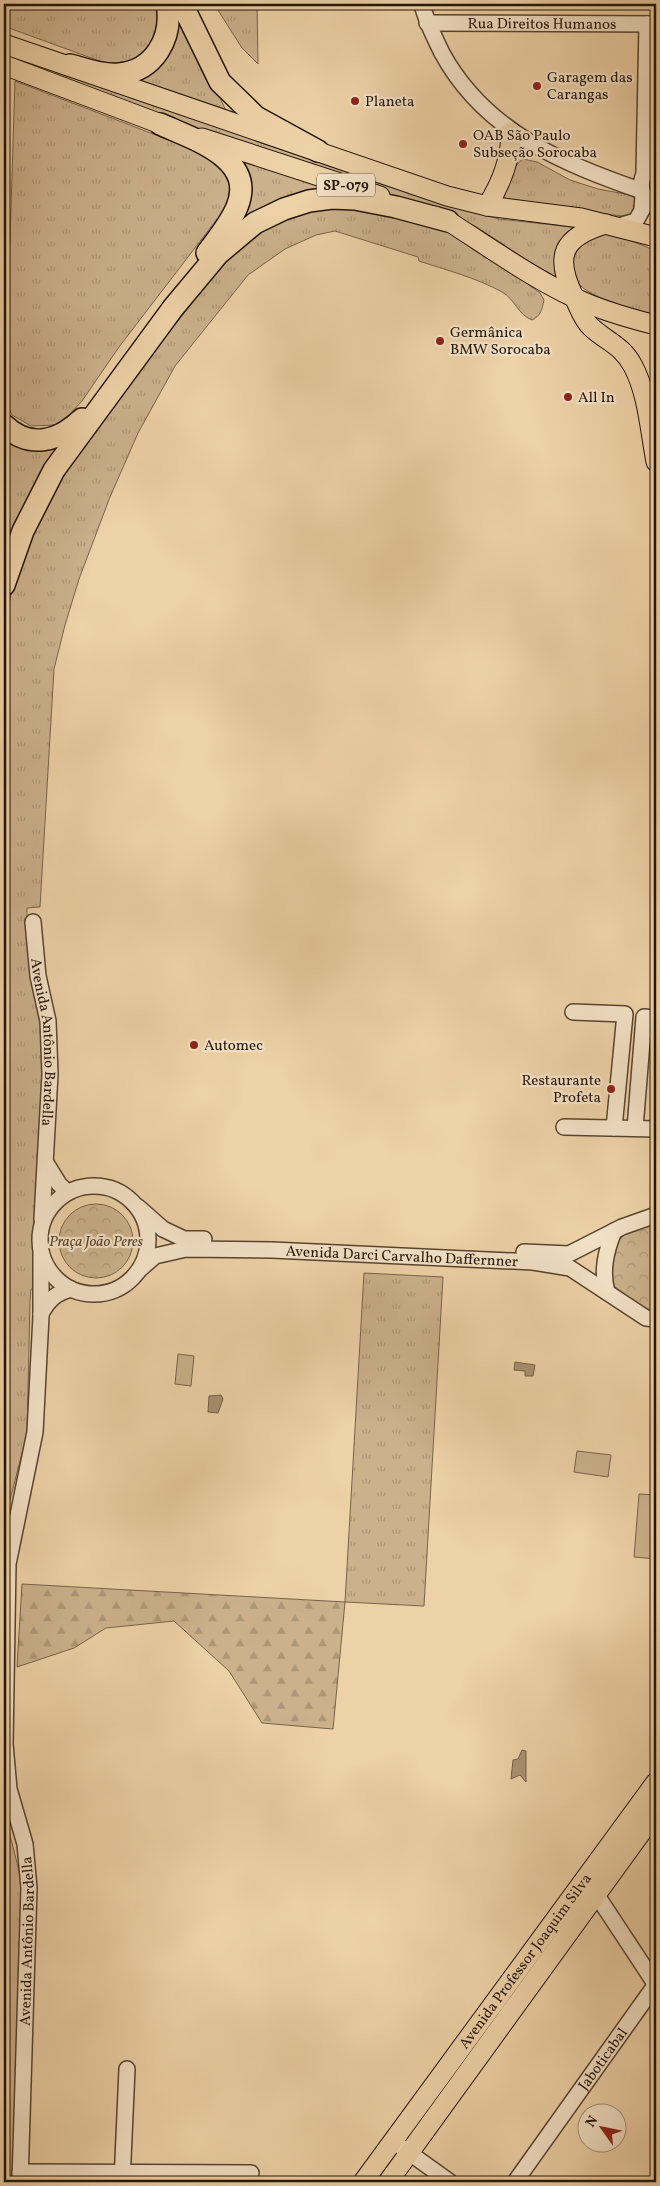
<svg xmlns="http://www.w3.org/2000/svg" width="660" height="2186" viewBox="0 0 660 2186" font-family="Vollkorn,serif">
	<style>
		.grass { fill: url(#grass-tufts); stroke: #78634a }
		.forest { fill: url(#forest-firs); stroke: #78634a }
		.park { fill: url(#park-crowns); stroke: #78634a }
		.pitch { fill: #cbb18c; stroke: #78634a }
		.water { fill: #a99171; stroke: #755f47 }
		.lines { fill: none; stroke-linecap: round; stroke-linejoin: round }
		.minor-casing { stroke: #58442f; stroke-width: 18 }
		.major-casing { stroke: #261507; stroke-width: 21 }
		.highway-casing { stroke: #261507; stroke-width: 24 }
		.minor { stroke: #f3e1c6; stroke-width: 15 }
		.major { stroke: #edd1a7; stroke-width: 19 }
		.highway { stroke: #edd1a7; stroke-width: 21 }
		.poi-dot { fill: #8f2418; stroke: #f3e1c6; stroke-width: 2 }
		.labels { text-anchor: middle; stroke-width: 4.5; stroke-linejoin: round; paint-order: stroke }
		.shield { fill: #f3e1c6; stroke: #645240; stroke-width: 1 }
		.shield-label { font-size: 14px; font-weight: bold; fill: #261507 }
		.street-label { font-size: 15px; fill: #261507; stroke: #f3e1c6 }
		.poi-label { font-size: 15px; fill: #261507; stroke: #f3e1c6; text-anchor: start }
		.park-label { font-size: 15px; font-style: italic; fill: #58442f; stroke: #f3e1c6 }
	</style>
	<defs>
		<pattern id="grass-tufts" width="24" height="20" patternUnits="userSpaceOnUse" patternTransform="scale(1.25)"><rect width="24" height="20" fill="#cbb18c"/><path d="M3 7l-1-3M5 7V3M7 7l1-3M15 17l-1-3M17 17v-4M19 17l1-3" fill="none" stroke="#ae9777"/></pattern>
		<pattern id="forest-firs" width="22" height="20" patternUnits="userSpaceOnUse" patternTransform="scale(1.25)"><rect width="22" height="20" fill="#cbb18c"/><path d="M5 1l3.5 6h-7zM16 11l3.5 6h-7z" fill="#ae9777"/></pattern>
		<pattern id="park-crowns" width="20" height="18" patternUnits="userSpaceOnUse" patternTransform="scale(1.25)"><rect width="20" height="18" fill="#cbb18c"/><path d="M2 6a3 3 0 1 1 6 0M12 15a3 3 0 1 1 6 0" fill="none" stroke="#ae9777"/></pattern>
	</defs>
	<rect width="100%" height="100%" fill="#edd1a7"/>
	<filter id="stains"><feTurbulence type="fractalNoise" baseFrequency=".004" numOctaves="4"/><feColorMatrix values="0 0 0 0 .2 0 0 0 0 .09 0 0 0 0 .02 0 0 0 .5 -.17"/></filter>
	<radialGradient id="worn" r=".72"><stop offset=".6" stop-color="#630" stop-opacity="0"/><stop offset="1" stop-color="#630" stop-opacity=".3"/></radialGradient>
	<g class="grass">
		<path d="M10 4H158L163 17C150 48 144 67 105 63L9 28Z"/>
		<path d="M176 4 228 115 133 80Z"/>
		<path d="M214 4H257L258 64 242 48Z"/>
		<path d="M39 62 462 209 499 219 572 227 575 230 556 260V279L475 226 448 214 38 73Z"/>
		<path d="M15 81 208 155 230 176 231 198 224 210 119 347 82 401 70 414 55 425 31 426 12 415 5 399Z"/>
		<path d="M227 155 344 192 230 229 239 211Z"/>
		<path d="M523 159 537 162 570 180 598 189 631 195 636 200 633 213 623 216 509 204 504 201C505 188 512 166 523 159Z"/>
		<path d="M360 205 447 229 472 243 540 293 544 300C542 309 541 316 532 320 518 315 515 299 502 292 477 278 446 270 419 261L418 257 335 231 316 235 285 249 248 275 175 366 138 433 110 497 79 579 65 625 54 669 40 907 27 908V921L44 1021 47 1076 37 1289H31L30 1300 27 1434 4 1523V627L12 590 35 528 53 493 91 435 226 258 255 230 319 207Z"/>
		<path d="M605 234 625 238 656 251V317C641 313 626 308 612 302 581 291 561 279 579 243Z"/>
		<path d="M4 431 60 444 4 572Z"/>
		<path d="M364 1273 443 1277 424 1606 345 1602Z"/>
		<path d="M4 1811 23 1887 13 2182H4Z"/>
	</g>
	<path class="forest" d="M22 1584 345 1602 333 1729 262 1723 229 1671 174 1621 106 1628 74 1648 17 1667Z"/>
	<g class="park">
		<path d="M656 38V151L654 147 653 43Z"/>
		<circle cx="96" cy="1241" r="37"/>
		<path d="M656 1221V1311L647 1309 627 1296 615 1287 610 1279 614 1246 626 1233Z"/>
	</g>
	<g class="pitch">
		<path d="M178 1354 194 1356 191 1386 175 1384Z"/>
		<path d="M577 1451 611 1455 608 1477 574 1472Z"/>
		<path d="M639 1494 656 1495V1559L634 1557Z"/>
	</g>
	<g class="water">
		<path d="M515 1362 535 1365 533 1376H525V1371L514 1370Z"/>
		<path d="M221 1395 223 1399 218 1413 208 1412 209 1396Z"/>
		<path d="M522 1750 526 1751V1782L520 1775 511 1779 513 1760 518 1759Z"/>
	</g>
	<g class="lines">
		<defs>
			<g id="minor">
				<path d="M422 4C426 22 434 36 442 53 485 132 562 163 642 191"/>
				<path id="s1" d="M427 23 656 24"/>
				<path d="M656 162C638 172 635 197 656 206"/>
				<path d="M644 172 647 24"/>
				<path d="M619 226 636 221 642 210 643 195"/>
				<path id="s2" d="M33 922 38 976 48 1021 50 1074 42 1219"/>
				<path d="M573 1012 625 1014 614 1128"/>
				<path d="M564 1127 656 1129"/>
				<path d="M635 1128 644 1017 656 1018"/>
				<path d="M46 1163 59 1184 67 1192"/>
				<circle cx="94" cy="1240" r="54"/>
				<path d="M138 1207 163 1229 184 1239H204"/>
				<path d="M524 1252 569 1254 622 1227 656 1215"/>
				<path id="s3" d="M139 1270 155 1256 186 1249 272 1250 533 1262 570 1268 646 1318 656 1319"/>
				<path d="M607 1292C601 1271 606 1251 614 1231"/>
				<path d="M41 1314C48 1300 56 1293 71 1289"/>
				<path d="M596 1894 656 1985"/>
				<path d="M393 2141 450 2182"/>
				<path d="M20 2172 251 2173"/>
				<path id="s4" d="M20 2182 29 1888 25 1844 9 1789 5 1744 8 1564 35 1432 41 1316V1253"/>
				<path d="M122 2182 127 2069"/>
				<path id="s5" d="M515 2182 656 1984"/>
			</g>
			<g id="major">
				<path d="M4 44 447 196 487 206 581 218 656 237"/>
				<path d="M4 65 174 129"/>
				<path d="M202 138 380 196"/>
				<path d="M487 206C501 184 511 158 511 132"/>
				<path d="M434 216 448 221C489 247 529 276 573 297 599 310 628 318 656 325"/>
				<path d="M606 224C562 237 554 256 574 297 579 307 583 320 591 327 607 342 622 345 633 366 648 394 650 431 656 462"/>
				<path id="s6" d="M363 2182 656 1782"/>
				<path d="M388 2182 656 1812"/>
			</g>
			<g id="highway">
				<path d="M182 4 220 82 256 117 318 151"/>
				<path d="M70 65C85 69 103 76 119 74 155 71 173 37 167 4"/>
				<path d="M160 124C193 139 257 158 237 207 230 224 218 238 207 253"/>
				<path d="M4 425C30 450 59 441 82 419"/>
				<path d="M4 585 23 531 54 470 173 308 218 254 255 223 284 209 309 201 332 198 355 199 396 207 448 221"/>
			</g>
		</defs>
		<use href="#minor" class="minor-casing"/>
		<use href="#major" class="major-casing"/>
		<use href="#highway" class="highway-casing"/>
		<use href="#minor" class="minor"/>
		<use href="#major" class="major"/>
		<use href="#highway" class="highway"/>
	</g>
	<g class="poi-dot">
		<circle cx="537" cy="86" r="5"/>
		<circle cx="355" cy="101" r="5"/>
		<circle cx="463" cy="144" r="5"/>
		<circle cx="440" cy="341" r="5"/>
		<circle cx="568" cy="397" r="5"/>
		<circle cx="194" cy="1045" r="5"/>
		<circle cx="611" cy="1089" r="5"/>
	</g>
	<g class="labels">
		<rect class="shield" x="317" y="173.5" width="58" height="23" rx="4"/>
		<g class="shield-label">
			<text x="346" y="190">SP-079</text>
		</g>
		<g class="street-label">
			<text dy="5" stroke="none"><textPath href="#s1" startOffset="115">Rua Direitos Humanos</textPath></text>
			<text dy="5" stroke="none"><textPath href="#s2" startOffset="121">Avenida Antônio Bardella</textPath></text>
			<text dy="5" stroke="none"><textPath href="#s3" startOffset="269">Avenida Darci Carvalho Daffernner</textPath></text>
			<text dy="5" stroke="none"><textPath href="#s4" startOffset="241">Avenida Antônio Bardella</textPath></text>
			<text dy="5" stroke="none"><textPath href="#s6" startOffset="274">Avenida Professor Joaquim Silva</textPath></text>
			<text dy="5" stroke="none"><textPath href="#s5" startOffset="151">Jaboticabal</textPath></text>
		</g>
		<g class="poi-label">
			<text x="547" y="82">Garagem das<tspan x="547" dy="17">Carangas</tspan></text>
			<text x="365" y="106">Planeta</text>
			<text x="473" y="140">OAB São Paulo<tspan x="473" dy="17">Subseção Sorocaba</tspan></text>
			<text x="450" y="337">Germânica<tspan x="450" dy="17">BMW Sorocaba</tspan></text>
			<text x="578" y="402">All In</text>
			<text x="204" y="1050">Automec</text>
			<text x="601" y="1085" text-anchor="end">Restaurante<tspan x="601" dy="17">Profeta</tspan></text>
		</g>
		<g class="park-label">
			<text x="96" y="1246">Praça João Peres</text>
		</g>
	</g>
	<rect width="660" height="2186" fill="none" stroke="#edd1a7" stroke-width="20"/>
	<rect x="5" y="5" width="650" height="2176" fill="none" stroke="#261507" stroke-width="2.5"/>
	<rect x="10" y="10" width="640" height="2166" fill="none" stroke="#261507"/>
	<g transform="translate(602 2128) rotate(303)"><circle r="24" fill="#f3e1c6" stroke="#a18f7a"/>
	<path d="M0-4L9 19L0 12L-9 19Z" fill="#8f2418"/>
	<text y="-8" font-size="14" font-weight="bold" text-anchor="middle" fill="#261507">N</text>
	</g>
	<rect width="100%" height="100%" filter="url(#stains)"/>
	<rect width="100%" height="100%" fill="url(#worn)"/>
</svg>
